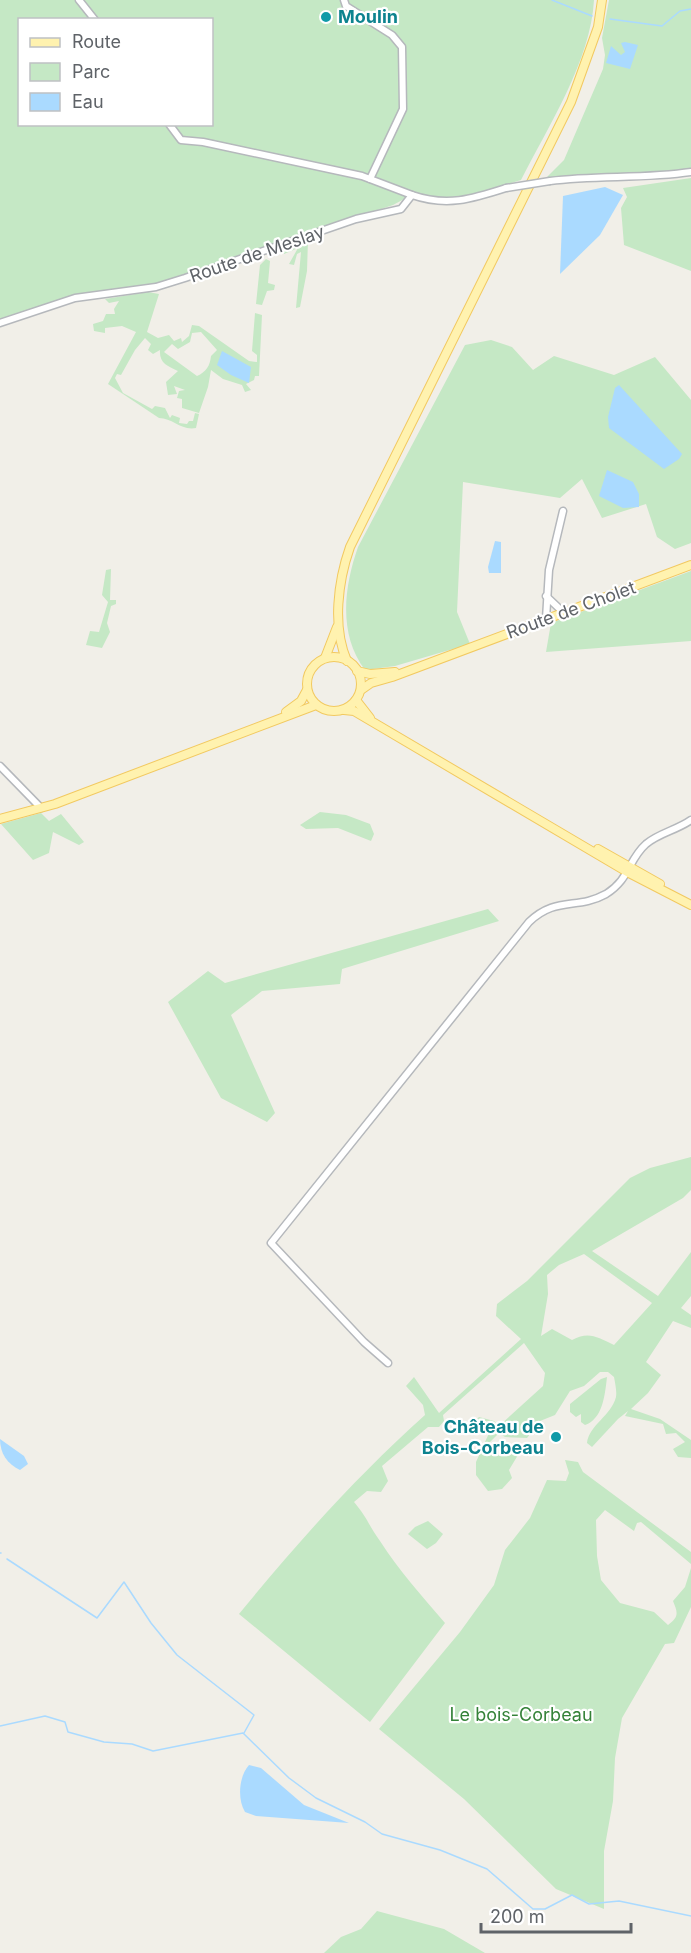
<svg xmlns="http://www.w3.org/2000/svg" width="691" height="1953" viewBox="0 0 691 1953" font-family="Inter,sans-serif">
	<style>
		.green { fill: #c5e8c5; fill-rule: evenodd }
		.water { fill: #aadaff }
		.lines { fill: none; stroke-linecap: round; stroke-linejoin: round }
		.stream { stroke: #aadaff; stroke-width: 1.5 }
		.minor-casing { stroke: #b5b8bc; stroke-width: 9 }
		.major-casing { stroke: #f2c960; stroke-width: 10 }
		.minor { stroke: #fff; stroke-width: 6 }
		.major { stroke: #fff2af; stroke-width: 8 }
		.minor-bridge-casing { stroke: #b5b8bc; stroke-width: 9; stroke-linecap: butt }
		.minor-bridge { stroke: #fff; stroke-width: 6 }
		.culture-dot { fill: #0f9aa8; stroke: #fff; stroke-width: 2 }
		.labels { text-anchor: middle; stroke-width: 4.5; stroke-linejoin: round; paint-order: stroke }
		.culture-label { font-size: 18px; font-weight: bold; fill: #0d838f; stroke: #fff; text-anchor: start }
		.street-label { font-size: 18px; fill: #5f6368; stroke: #fff }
		.park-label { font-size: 18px; fill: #348238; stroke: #fff }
	</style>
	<rect width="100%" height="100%" fill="#f1efe8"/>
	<g class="green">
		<path d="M0 0H594C591 60 548 127 521 180L462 198H406L393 205 165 282 87 294 0 321ZM20 20H212V124H20Z"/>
		<path d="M609 0H691V170C642 175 594 171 546 178L564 160 603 69 605 55 602 38Z"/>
		<path d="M691 178V271L624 245 621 208 627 197 623 188Z"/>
		<path d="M308 240 307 271 300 307 296 308 301 252 297 254 294 265 289 264 298 248 284 254 282 250Z"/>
		<path d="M266 259 270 261 268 283 275 285 274 290 267 291 262 305 256 304 260 265Z"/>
		<path d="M148 292 159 294 147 332 158 338 169 335 174 341 181 338 182 342 189 336 192 325 199 326 249 361 257 362V355L252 351 255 313 262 315 259 376H255L254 380 246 384 251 390 245 392 242 385 223 379 211 370 208 387 199 413 182 408V399L177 398 179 391 185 390 174 386 177 394 168 395 166 382 178 371C167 366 159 363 160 350L153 354 148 350 151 344 145 338 135 350 121 375 117 374 115 378 123 393 152 409 155 406 165 408 170 418 172 415 180 418 179 423 187 424 189 421H193L195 413 199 414 196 428C181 431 173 418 159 418L108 384 136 332 122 326 105 328V333L94 331 93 324 103 321 106 314H115L114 309 119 301 109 303 105 299ZM201 332 217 350 211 356C210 366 206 372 197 376L164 352 172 344 178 349 190 342 192 333Z"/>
		<path d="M491 340 512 347 533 370 554 356 614 375 655 357 691 400V543L675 549 657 537 646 504 602 518 582 479 560 498 463 482 457 612 470 644 395 666 365 670C338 634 344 587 358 547L465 345Z"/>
		<path d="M111 569 110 600H116V604L111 606 107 623 110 632 102 648 86 645 90 631 99 632 108 602 102 595 106 570Z"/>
		<path d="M691 571V641L546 652 551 623Z"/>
		<path d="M320 812 346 815 370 824 374 834 371 841 338 828 306 829 300 825Z"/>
		<path d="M41 813 49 821 61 814 84 842 79 845 53 832 49 853 33 860 1 824Z"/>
		<path d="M488 909 499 921 342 969 340 984 262 991 231 1015 275 1113 267 1122 221 1098 168 1002 208 971 225 983Z"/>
		<path d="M691 1157V1190L683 1198 592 1251 658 1296 691 1252V1296L681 1308 691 1315V1328L673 1321 646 1362 661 1375 648 1393 631 1409 660 1419 691 1440V1458L678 1457 673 1449 685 1442 676 1433 666 1434 663 1424 625 1416 628 1411 618 1419 592 1447 587 1443C589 1425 611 1416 616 1397 617 1391 615 1383 614 1377L608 1372H600L584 1386 570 1391 555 1415 540 1421 527 1438 505 1437 499 1433 488 1444 487 1451 500 1456 508 1449 518 1455 509 1470 512 1478 502 1489 488 1491 476 1475V1462L490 1431 474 1422 479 1417 494 1421 499 1426 543 1386 545 1373 524 1343 443 1415 444 1421 439 1427H428L382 1466 388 1481 381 1492 367 1491 354 1502C367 1517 369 1526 380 1541 399 1571 423 1597 445 1623L370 1722 239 1614C297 1543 357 1476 425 1415L423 1405 406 1386 414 1377 439 1413 521 1339 496 1316 497 1304 527 1281 630 1178 650 1168ZM584 1254 652 1303 614 1345C597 1337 589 1331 572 1340L552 1329 541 1336 548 1294 547 1275 559 1265Z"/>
		<path d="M607 1377C605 1394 603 1419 585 1425L581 1422V1414L576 1417 570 1412V1404L601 1379Z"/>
		<path d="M565 1460 578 1462 583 1472 691 1552V1564L641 1522 637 1523 634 1531 605 1510 596 1520 597 1556 601 1580 620 1603 654 1612 668 1625C679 1617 678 1613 673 1601L685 1587 691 1568V1607L674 1643 665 1644 622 1718 615 1758 613 1801 604 1851V1909L556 1889 464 1799 379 1729 460 1632 494 1585 505 1550 530 1518 547 1480 566 1481 569 1473Z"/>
		<path d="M428 1521 443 1534 436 1543 427 1549 408 1534 415 1527Z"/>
		<path d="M377 1911 444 1929 485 1953H324L341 1937 361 1929Z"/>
	</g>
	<g class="water">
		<path d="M625 42 638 45 630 69 606 63 611 46 621 55 625 52 621 43Z"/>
		<path d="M605 187 623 195 600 235 560 274 563 196Z"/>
		<path d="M222 351 251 367 249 383 231 375 217 365Z"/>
		<path d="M619 385 682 454 679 459 664 469 609 428 608 417 615 388Z"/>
		<path d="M607 470 633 482 639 494V507L623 508 599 496Z"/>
		<path d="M495 541 501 542V573H489L488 567Z"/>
		<path d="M0 1439 24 1456 28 1464 20 1470C7 1464 0 1453 0 1439Z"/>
		<path d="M249 1765 261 1768 304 1805 349 1823 256 1816 245 1812C237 1799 239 1776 249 1765Z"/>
	</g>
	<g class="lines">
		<g class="stream">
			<path d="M552 0 592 16"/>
			<path d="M610 19 662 26 680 11 691 9"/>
			<path d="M0 1553H1"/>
			<path d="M7 1559 97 1618 124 1582 151 1623 177 1655 254 1715 244 1733"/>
			<path d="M0 1726 45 1716 65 1722 68 1732 104 1742 132 1744 153 1751 243 1733 289 1778 316 1798 365 1822 382 1834 440 1850 487 1869 533 1909H545L572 1895 589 1904 619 1901 691 1916"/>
		</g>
		<defs>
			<g id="minor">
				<path d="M79 0 95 20"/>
				<path d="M344 0 346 6 392 35 402 47 403 109 370 179"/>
				<path d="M169 124 181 140 203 142 362 176 412 195"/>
				<path d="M550 181C597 175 644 179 691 172"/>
				<path d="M0 323 75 298 156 287 185 278 356 219 401 209 412 195C447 207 472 199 506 188"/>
				<path d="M546 596 564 613"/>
				<path d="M546 619 549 570 563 511"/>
				<path d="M0 766 41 808"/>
				<path d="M388 1363 364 1342 271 1243 529 922C556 896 577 910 606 894 630 879 628 860 646 844 659 833 677 830 691 820"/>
			</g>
			<g id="major">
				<circle cx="334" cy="684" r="27"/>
				<path d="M325 658 337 627"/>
				<path d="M347 661C332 627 338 581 350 547L571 102 598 27 602 0"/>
				<path d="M357 671 370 674 395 672"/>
				<path d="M361 690 371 683 392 677 691 565"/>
				<path d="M356 700 370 718"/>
				<path d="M344 710 354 711 629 873 691 905"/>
				<path d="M286 712 301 701 307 690"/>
				<path d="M0 819 55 804 316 705"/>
				<path d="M598 849 660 884"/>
			</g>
		</defs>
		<use href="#minor" class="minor-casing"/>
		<use href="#major" class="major-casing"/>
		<use href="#minor" class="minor"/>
		<use href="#major" class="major"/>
		<defs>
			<path id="minor-bridge" d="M506 188 550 181"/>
		</defs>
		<use href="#minor-bridge" class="minor-bridge-casing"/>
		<use href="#minor-bridge" class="minor-bridge"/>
	</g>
	<g class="culture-dot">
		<circle cx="326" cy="17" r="6"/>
		<circle cx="556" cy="1437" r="6"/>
	</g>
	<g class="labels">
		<g class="culture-label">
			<text x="338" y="23">Moulin</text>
			<text x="544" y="1433" text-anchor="end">Château de<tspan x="544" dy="21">Bois-Corbeau</tspan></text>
		</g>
		<g class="street-label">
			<text transform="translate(257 254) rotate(-19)" y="6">Route de Meslay</text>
			<text transform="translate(571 610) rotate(-20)" y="6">Route de Cholet</text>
		</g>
		<g class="park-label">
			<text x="521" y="1721">Le bois-Corbeau</text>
		</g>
	</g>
	<rect x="18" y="18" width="195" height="108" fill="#ffffff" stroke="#bfc1c3" stroke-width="1.5"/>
	<rect x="30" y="38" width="30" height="9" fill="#fff2af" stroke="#bfc1c3" stroke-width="1.5"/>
	<text x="72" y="48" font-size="18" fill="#5f6368">Route</text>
	<rect x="30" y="63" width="30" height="18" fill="#c5e8c5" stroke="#bfc1c3" stroke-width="1.5"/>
	<text x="72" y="78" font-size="18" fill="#5f6368">Parc</text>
	<rect x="30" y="93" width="30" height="18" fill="#aadaff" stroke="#bfc1c3" stroke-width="1.5"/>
	<text x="72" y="108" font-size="18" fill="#5f6368">Eau</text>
	<path d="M481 1923v9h150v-9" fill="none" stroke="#5f6368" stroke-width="3"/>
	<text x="490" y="1923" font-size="18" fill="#5f6368" stroke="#ffffff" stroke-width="4.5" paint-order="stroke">200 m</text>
</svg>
